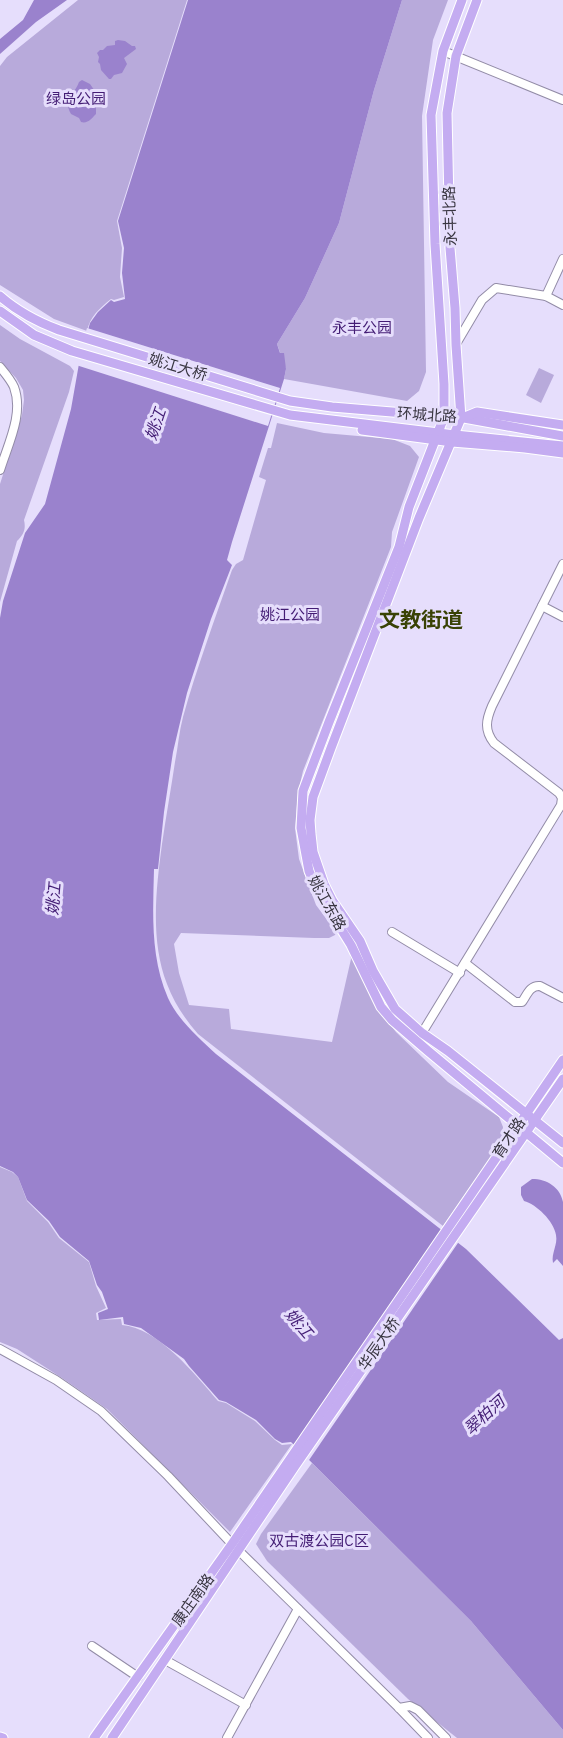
<svg xmlns="http://www.w3.org/2000/svg" width="563" height="1738" viewBox="0 0 563 1738" font-family="'IBM Plex Sans','Noto Sans SC',sans-serif">
	<style>
		.green { fill: #b8aadb }
		.water { fill: #9a82cd }
		.pier { fill: #e6defc }
		.lines { fill: none; stroke-linecap: round; stroke-linejoin: round }
		.minor-casing { stroke: #938ca7; stroke-width: 10 }
		.major-casing { stroke: #fff; stroke-width: 11 }
		.minor { stroke: #fff; stroke-width: 8 }
		.major { stroke: #c4acf1; stroke-width: 9 }
		.labels { text-anchor: middle; stroke-width: 6; stroke-linejoin: round; paint-order: stroke }
		.park-label { font-size: 15px; fill: #431c74; stroke: #e6defc }
		.street-label { font-size: 15px; fill: #383540; stroke: #e6defc }
		.water-label { font-size: 16px; font-style: italic; fill: #421c74; stroke: #e6defc }
		.district-label { font-size: 21px; font-weight: bold; fill: #394205; stroke: #e6defc }
	</style>
	<rect width="100%" height="100%" fill="#e6defc"/>
	<g class="green">
		<path d="M78 0H187L117 221 122 248 120 277 124 297 114 300 111 299C100 308 90 316 87 331L54 319 0 285V66L7 57Z"/>
		<path d="M402 0H448L433 40 422 116 426 372 419 391 407 401 284 379 286 369 277 344 305 298 339 223 374 90Z"/>
		<path d="M0 325 20 339 70 366 74 371 69 392 24 520C26 529 24 534 17 541L0 602V484L22 415 24 400 23 390 16 378 0 361Z"/>
		<path d="M539 368 554 375 541 403 526 395Z"/>
		<path d="M277 423 324 433 392 439 410 446 419 457 392 532 391 547 303 771 298 793 295 828 299 859 316 905 336 932 335 935 329 938H314L181 933 174 944 179 973 189 1005 229 1009 231 1029 332 1042 351 959 350 953H352L375 1005 396 1032 448 1082 499 1117 503 1127 502 1141 443 1226 198 1034C185 1019 174 1003 167 984 150 940 156 889 162 844 166 816 171 789 175 762 178 747 179 732 183 717 197 667 215 619 232 570L236 564 243 560 266 480 259 477 268 448H271Z"/>
		<path d="M0 1167 12 1172 18 1177 27 1201 48 1222 59 1238 89 1262 96 1286 106 1308 96 1313 97 1320 121 1319 122 1325C158 1328 195 1374 218 1401L226 1403 255 1421 275 1440 282 1445 292 1444 230 1532 107 1409 62 1378 17 1349 0 1342Z"/>
		<path d="M312 1463 471 1621 563 1730V1738H457L408 1699 267 1561 256 1544 261 1534Z"/>
	</g>
	<g class="water">
		<path d="M34 0H67L36 22 0 54V39L23 20Z"/>
		<path d="M188 0H402L374 90 339 223 305 298 277 344 280 353H284L286 369 284 379 232 542 227 560 232 565 211 619 187 693 173 752 164 812 158 869H154C153 912 150 957 168 998 178 1020 199 1038 216 1054L466 1249 559 1340 563 1338V1730L471 1621 291 1442 282 1443 275 1439 256 1420 226 1402 219 1400 189 1366 184 1359 141 1328 124 1324 123 1317 99 1320 98 1313 108 1309 102 1292 97 1285 89 1261 60 1237 49 1221 27 1200 18 1177 13 1172 0 1166V618L3 601 25 533 45 504 71 409 80 358 90 323 98 312 111 300 114 302 125 299 122 273 124 248 118 221Z"/>
		<path d="M118 40 125 41 132 46H135L136 49 124 58 127 64 122 73 114 75 111 79H109L101 70 100 64 98 62 99 57 97 53 100 50H103L107 46 115 45V41Z"/>
		<path d="M82 80 90 84 99 97 96 107V114C92 118 88 124 81 122L79 118 71 114C62 97 74 96 79 82Z"/>
		<path d="M532 1179C547 1179 560 1187 563 1202V1266L557 1259 553 1263C551 1253 558 1245 556 1235 554 1221 536 1204 524 1201L521 1195V1187Z"/>
	</g>
	<g class="pier">
		<path d="M87 328 280 388 268 426 76 365Z"/>
		<path d="M443 1227 460 1240 307 1463 292 1448Z"/>
	</g>
	<g class="lines">
		<defs>
			<g id="minor">
				<path d="M443 51 563 100"/>
				<path d="M546 296 563 259"/>
				<path d="M456 344 482 300 496 288 546 296 563 305"/>
				<path d="M0 367C5 373 11 380 14 387 24 414 8 444 0 470"/>
				<path d="M542 606 563 617"/>
				<path d="M392 932 460 973"/>
				<path d="M465 963 515 1002H522C527 995 530 985 540 986L563 998"/>
				<path d="M422 1033 561 805 562 798 559 793 494 743C484 730 486 720 492 706L563 564"/>
				<path d="M0 1349 56 1380 101 1411 168 1476 232 1544 399 1708 428 1738"/>
				<path d="M92 1646 138 1677"/>
				<path d="M165 1660 246 1705"/>
				<path d="M399 1708 410 1706 418 1710 446 1738"/>
				<path d="M227 1738 298 1609"/>
			</g>
			<g id="major">
				<path d="M462 0 443 51 431 115 435 244 444 384V417L409 507 399 547 329 722 303 791 301 828 309 871 317 890 351 945 381 1007 392 1020 428 1051 563 1163"/>
				<path d="M477 0 456 56 447 113 450 248 455 308 456 345 461 418 419 518 331 748 313 797 310 820 311 834 313 852 324 884 332 900 360 941 373 971 395 1009 422 1033 448 1051 563 1143"/>
				<path d="M0 296C17 311 38 322 59 330L290 401 332 407 464 418 563 436"/>
				<path d="M0 311 34 335 72 351 290 415 455 435 563 446"/>
				<path d="M465 417 477 412 563 425"/>
				<path d="M362 430 452 442 525 448 563 453"/>
				<path d="M0 1737 3 1738"/>
				<path d="M94 1738 232 1544 563 1060"/>
				<path d="M112 1738 295 1466 563 1079"/>
			</g>
		</defs>
		<use href="#minor" class="minor-casing"/>
		<use href="#major" class="major-casing"/>
		<use href="#minor" class="minor"/>
		<use href="#major" class="major"/>
	</g>
	<g class="labels">
		<g class="park-label">
			<text x="76" y="104">绿岛公园</text>
			<text x="362" y="333">永丰公园</text>
			<text x="290" y="620">姚江公园</text>
			<text x="319" y="1546">双古渡公园C区</text>
		</g>
		<g class="street-label">
			<text transform="translate(450 216) rotate(-92)" y="5">永丰北路</text>
			<text transform="translate(178 367) rotate(17)" y="5">姚江大桥</text>
			<text transform="translate(427 415) rotate(4)" y="5">环城北路</text>
			<text transform="translate(327 903) rotate(61)" y="5">姚江东路</text>
			<text transform="translate(509 1138) rotate(-56)" y="5">育才路</text>
			<text transform="translate(379 1344) rotate(-55)" y="5">华辰大桥</text>
			<text transform="translate(193 1600) rotate(-54)" y="5">康庄南路</text>
		</g>
		<g class="water-label">
			<text transform="translate(155 424) rotate(-71)" y="6">姚江</text>
			<text transform="translate(53 899) rotate(-85)" y="6">姚江</text>
			<text transform="translate(299 1323) rotate(49)" y="6">姚江</text>
			<text transform="translate(484 1415) rotate(-42)" y="6">翠柏河</text>
		</g>
		<g class="district-label">
			<text x="421" y="627">文教街道</text>
		</g>
	</g>
</svg>
